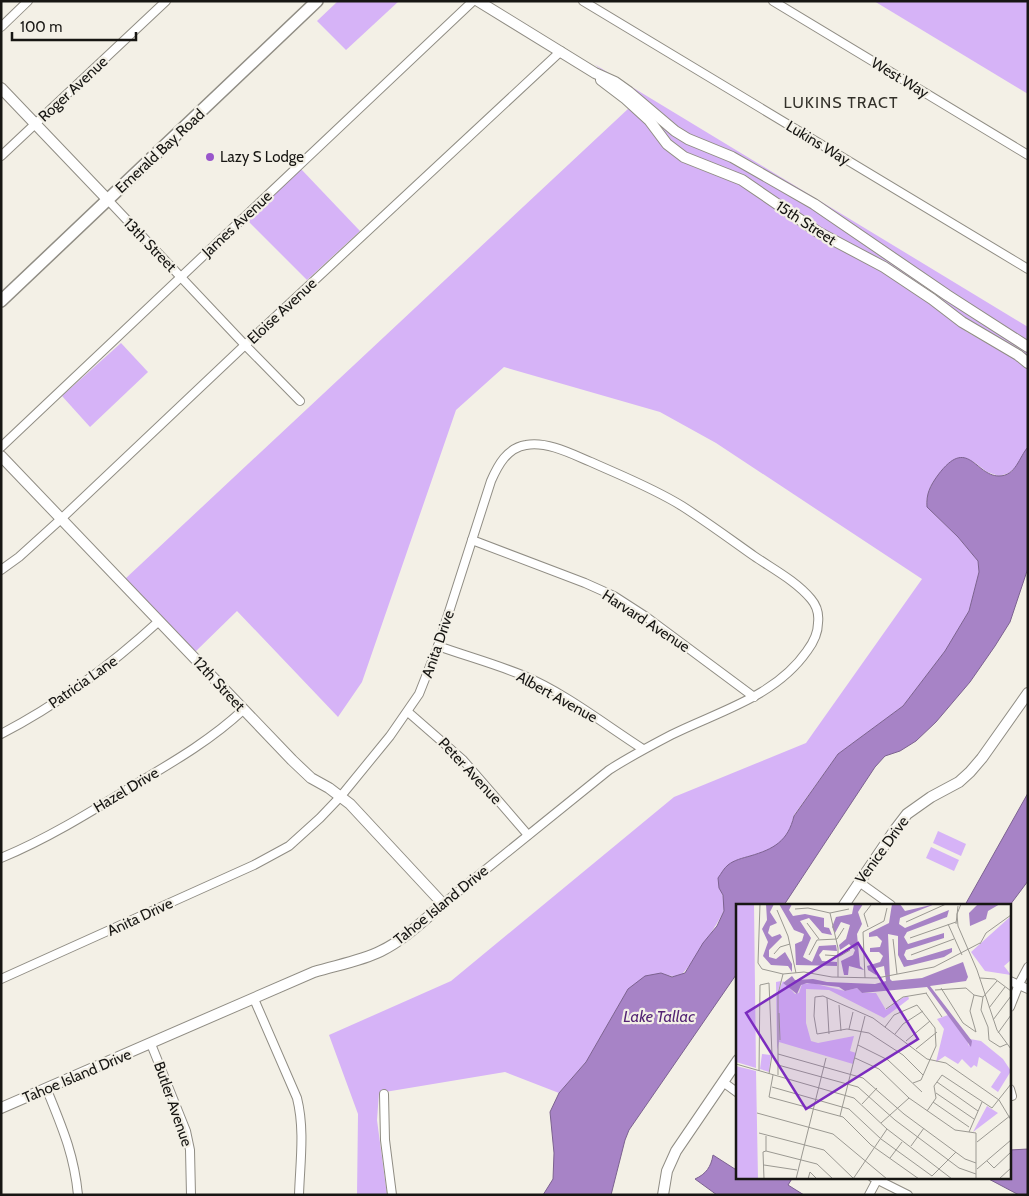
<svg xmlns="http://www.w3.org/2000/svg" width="1029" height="1196" viewBox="0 0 1029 1196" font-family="Cabin,sans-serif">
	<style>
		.green { fill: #d6b3f7 }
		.water { fill: #a783c6; stroke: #7c6290 }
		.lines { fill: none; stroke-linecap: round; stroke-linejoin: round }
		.street-casing { stroke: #908d84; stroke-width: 10 }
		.secondary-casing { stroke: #908d84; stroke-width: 12 }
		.primary-casing { stroke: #908d84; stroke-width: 14 }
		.street { stroke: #fff; stroke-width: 8 }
		.secondary { stroke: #fff; stroke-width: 10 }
		.primary { stroke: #fff; stroke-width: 11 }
		.poi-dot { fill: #9956cb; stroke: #f3f0e6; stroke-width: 2 }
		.labels { text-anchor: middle; stroke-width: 4.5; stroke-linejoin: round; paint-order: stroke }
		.street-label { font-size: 15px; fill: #171613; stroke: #f3f0e6 }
		.poi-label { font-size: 15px; fill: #171613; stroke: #f3f0e6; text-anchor: start }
		.neighbourhood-label { font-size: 16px; letter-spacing: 1px; fill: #33312a; stroke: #f3f0e6 }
		.water-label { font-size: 16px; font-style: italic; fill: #532474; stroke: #f3f0e6 }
		.inset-road { fill: none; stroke: #9b9992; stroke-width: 1 }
		.view { fill: #7b2cbf; fill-opacity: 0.15; stroke: #7b2cbf; stroke-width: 2.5 }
		.inset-edge { fill: none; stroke: #171613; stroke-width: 2.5 }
	</style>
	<rect width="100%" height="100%" fill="#f3f0e6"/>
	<g class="green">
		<path d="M338 1H399L346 50 317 21Z"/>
		<path d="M874 1H1028V94Z"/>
		<path d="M594 64 1028 327V343L727 150 685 133Z"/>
		<path d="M617 87 720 155 785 191 1028 351V358L952 311 677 148Z"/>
		<path d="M629 108C639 117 648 126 656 136 663 144 667 153 677 158 699 172 726 176 748 189L817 237 880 270 928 302 967 332 1028 366V447L1016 467 1009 473 999 476 987 472 974 462 951 461C938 475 925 487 927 507L958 537 978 561 979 572 969 611 945 651 903 706 838 754 794 815 791 828 780 843 765 852 743 858 719 888C723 894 726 903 724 910 723 916 687 971 683 973 675 978 669 976 661 973L628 989 586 1062 559 1093 505 1072 379 1093 377 1120 387 1195H357L358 1114 329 1035 451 981 674 797 806 743 922 579 716 443 660 412 504 367 456 410 362 682 338 717 237 611 194 653 125 579Z"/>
		<path d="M301 169 360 231 307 280 247 220Z"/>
		<path d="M121 343 148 372 90 427 62 396Z"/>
		<path d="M938 831 966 844 961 856 933 843Z"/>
		<path d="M931 847 959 860 954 871 926 858Z"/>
	</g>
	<g class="water">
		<path d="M1028 447V568L1010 622 995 646 970 682 936 722 916 741 900 751 885 756 875 767 784 905H738V972L629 1130 625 1140 611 1195H543L553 1179 554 1153 550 1112 559 1093 586 1062 628 989 645 976 661 973 672 977 685 973 703 943 717 926 724 911 723 895 719 888 718 878C721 874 724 868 728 865 734 860 743 858 750 856 774 849 788 841 794 816L838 754 903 706 945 651 969 611 979 572 978 561 958 537 927 507C926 494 930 486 938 475 968 435 975 476 999 476 1016 476 1019 457 1028 447Z"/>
		<path d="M1028 793V881L1010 905H965Z"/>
		<path d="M1028 1149V1195H1019L985 1177H1010V1150Z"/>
		<path d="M713 1155 738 1171V1177H793L788 1185 804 1195H717L695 1179C706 1174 711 1167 713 1155Z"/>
	</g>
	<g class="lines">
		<defs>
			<g id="street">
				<path d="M583 1 1028 269"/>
				<path d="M773 1 1028 155"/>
				<path d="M1 27 28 1"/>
				<path d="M1 156 166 1"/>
				<path d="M108 200 245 345 300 401"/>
				<path d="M1 447 473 1"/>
				<path d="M472 540 585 583 614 596 645 616 754 697"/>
				<path d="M1 570 19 557 61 519 245 345 561 51"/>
				<path d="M438 646C466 656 495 664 522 675 565 693 604 724 643 749"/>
				<path d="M408 712 463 760 528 835"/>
				<path d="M1 734C59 704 111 665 159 621"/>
				<path d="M1 858C49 838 92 811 136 784 173 762 211 740 243 710"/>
				<path d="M859 882 891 905"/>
				<path d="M1 979 254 865 289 846 320 818 341 796 390 736 419 694 438 646 491 481C498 465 507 448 526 445 547 441 572 454 591 462 622 476 653 488 682 506 707 522 730 539 754 556 773 569 796 581 811 599 817 606 819 615 818 623 818 633 813 643 807 651 775 697 719 711 671 735 650 746 629 757 609 770L443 904"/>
				<path d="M1010 981 1028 989"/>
				<path d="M254 999 297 1098C305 1130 300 1163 299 1195"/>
				<path d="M1010 1007 1019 984 1028 967"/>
				<path d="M151 1044 186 1131 190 1150 191 1195"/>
				<path d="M723 1082 738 1093"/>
				<path d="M1010 1089 1012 1096"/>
				<path d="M47 1090C62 1127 74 1154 78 1195"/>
				<path d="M384 1094 385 1140 392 1195"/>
				<path d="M872 1177 908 1195"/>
				<path d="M869 1195 877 1180"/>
			</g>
			<g id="secondary">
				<path d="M478 1 595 73 615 82 629 92 675 131 688 139 732 157 814 204 947 295 1028 347"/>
				<path d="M601 80 626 99 649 120 667 144 684 157 742 180 818 232 884 267 932 299 962 322 1018 355 1028 363"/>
				<path d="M1 88 108 200"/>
				<path d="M1 456 292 760 311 778 329 788 350 804 443 904C424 920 404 940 381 951 361 961 337 965 314 972L1 1108"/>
				<path d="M844 905 894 831 907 814 931 797 959 782 970 772 982 758 1028 693"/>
				<path d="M663 1195 667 1171 676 1151 738 1060"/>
			</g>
			<path id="primary" d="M1 301 317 1"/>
		</defs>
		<use href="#street" class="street-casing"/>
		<use href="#secondary" class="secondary-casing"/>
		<use href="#primary" class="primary-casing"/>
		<use href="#street" class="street"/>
		<use href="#secondary" class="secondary"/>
		<use href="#primary" class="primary"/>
	</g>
	<circle class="poi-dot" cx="210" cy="157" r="5"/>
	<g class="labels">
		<g class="street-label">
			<text transform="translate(900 78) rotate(31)" y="5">West Way</text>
			<text transform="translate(73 89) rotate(-43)" y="5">Roger Avenue</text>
			<text transform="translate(818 143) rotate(31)" y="5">Lukins Way</text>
			<text transform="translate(160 151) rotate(-43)" y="5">Emerald Bay Road</text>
			<text transform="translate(806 223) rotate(33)" y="5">15th Street</text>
			<text transform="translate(237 224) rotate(-43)" y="5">James Avenue</text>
			<text transform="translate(150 245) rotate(46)" y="5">13th Street</text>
			<text transform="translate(282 311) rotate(-43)" y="5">Eloise Avenue</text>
			<text transform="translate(646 621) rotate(33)" y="5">Harvard Avenue</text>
			<text transform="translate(438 644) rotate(-71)" y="5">Anita Drive</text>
			<text transform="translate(83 682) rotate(-35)" y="5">Patricia Lane</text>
			<text transform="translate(219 684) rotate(47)" y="5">12th Street</text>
			<text transform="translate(557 697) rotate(29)" y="5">Albert Avenue</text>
			<text transform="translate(470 771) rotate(47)" y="5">Peter Avenue</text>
			<text transform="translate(126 790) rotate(-31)" y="5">Hazel Drive</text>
			<text transform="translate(882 850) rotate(-54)" y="5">Venice Drive</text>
			<text transform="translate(441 905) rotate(-39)" y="5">Tahoe Island Drive</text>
			<text transform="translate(140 917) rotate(-25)" y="5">Anita Drive</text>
			<text transform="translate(77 1076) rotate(-23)" y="5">Tahoe Island Drive</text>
			<text transform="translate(173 1104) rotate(71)" y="5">Butler Avenue</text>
		</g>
		<g class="poi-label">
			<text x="220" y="162">Lazy S Lodge</text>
		</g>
		<g class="neighbourhood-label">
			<text x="841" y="108">LUKINS TRACT</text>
		</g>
		<g class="water-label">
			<text x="659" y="1022">Lake Tallac</text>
		</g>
	</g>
	<g transform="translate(736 904)">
		<rect width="275" height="275" fill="#f3f0e6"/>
		<path d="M0 0H18L20 164 0 158ZM275 12V56L268 62 275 71 249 67 235 48ZM45 77 42 87 47 77 59 90 63 89 66 80 76 79 109 87 121 84 126 89H140L150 106 166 94 172 92 173 95 148 114 93 86 70 85V119L75 137 82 139 118 132 114 147 120 149 117 160 43 138 41 146 40 78ZM212 111 230 133 233 142 234 135 245 137 267 155 275 167 262 188 255 183 265 168 243 153 241 163 238 161 235 164 226 155 222 160 209 152 200 158 208 125 201 115ZM26 150 35 151 33 168 24 165ZM0 162 20 167 22 275H0ZM251 202 262 209 237 228Z" fill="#d6b3f7"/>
		<path d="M30 0H38L34 8 41 19 34 22 32 29 36 33 44 30 46 33 33 46V53L40 55 49 48 56 60V68L52 62 35 61 27 52 32 38 26 25 31 16ZM43 0H56L53 6 57 12 69 10 88 14V23L93 24 96 31 86 29 73 14 64 17 75 34 67 53 76 58 83 42 100 41 101 47 87 46 83 51 86 57 101 58V62L60 61 59 40 66 37 68 30 58 26ZM118 0H127L122 8 126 20 121 30 124 62 128 66 113 62 112 71H108L105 57 117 51 119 46 113 40 104 46 103 41 110 35 114 21 105 18 99 29 96 23 100 13 116 10ZM156 0H164L169 7 199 0 164 14 163 20 169 24 213 6 211 13 171 28 168 33 172 40 208 29V34L170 46 168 51 171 56H176L216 44V48L208 53 168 63 162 51V32L152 30 154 75 156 77 186 74 227 58 232 73 230 77 194 82 236 137 235 143 191 83 126 89 121 84 109 87 103 83 71 79 65 81 61 90 47 79 56 72 59 76 77 75 91 78 139 80 150 77 148 62 140 64V71L132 66 131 62 144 58 147 52 143 48H134V44L144 43 146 37 141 32 133 33V29L153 19ZM242 0H264L252 7 250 15 234 22 233 9Z" fill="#a783c6"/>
		<path class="inset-road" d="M24 0 22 59 26 65 47 70 68 68 96 73 141 74 198 63 244 39M225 0 221 10 222 22 241 66 261 126 275 145M59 5 72 4 94 9 113 5M41 6 52 32 60 69M94 9 102 44V73M170 18 210 0M71 19 83 35M212 20 226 51M220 20 222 2M132 23 128 10 135 1M174 34 220 18M157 35 161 70M244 40 250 29 275 11M38 50 44 43 54 40M73 51 81 36 101 35 108 24M89 51 104 52 114 46M175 51 218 35M129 74 127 28 148 17 151 4M244 74 259 75 275 87M205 84 227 119 240 128M199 86 230 84 238 91 247 93 261 77M190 89 206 113M238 91 234 107 240 128M247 93 245 106 252 123 253 136 264 143 271 140M91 94 93 130M103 101 105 127M253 104 269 83M150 105 167 93 191 89M43 109 44 136M257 116 275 92M149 123 158 111 181 101 199 124 200 142 185 176 177 179M113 125 117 108M262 129 275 111M159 130 167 120 187 107M170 137 194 117M122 141 152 156 186 188M180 145 201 128M42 150 127 174 168 210 229 255 240 259M119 154 143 165 173 194 219 226 240 229V275M0 160 118 194 151 225 216 275M42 161 122 183 159 216 223 264 240 270M23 167 24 81 33 79 36 151 33 170M37 171 33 193 107 213 135 241 183 275M42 171V90L47 70M187 171 167 151 133 129 111 125 81 130 78 112 79 93 87 92 137 114 191 155 210 159 263 196M201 178 242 207M36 183 113 205 145 235 196 272 220 248M200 189 238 215M263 196 275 216M197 198 233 223M126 200 141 184M191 207 200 194 198 182 206 171 256 204 275 180M21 209 97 230 151 275M104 212 129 112M145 219 173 194M233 228 246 198M23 229 88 246 118 275M241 238 275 211M175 242 188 224M30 247 81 260 97 275M154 254 166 238M251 257 258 264 275 248M28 261 61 266M241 265 275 236M28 275 27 248 30 247V232M60 275 90 154M72 275 74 268 81 275M117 275 151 225M263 275 275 264"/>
		<path class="view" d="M122 39 182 135 70 205 10 109Z"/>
		<rect width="275" height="275" class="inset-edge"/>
	</g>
	<rect width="1029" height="1196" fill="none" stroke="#171613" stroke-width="5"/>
	<path d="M12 32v8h124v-8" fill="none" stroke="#171613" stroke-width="2.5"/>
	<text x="20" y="32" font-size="15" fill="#171613" stroke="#f3f0e6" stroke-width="4" paint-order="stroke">100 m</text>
</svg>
